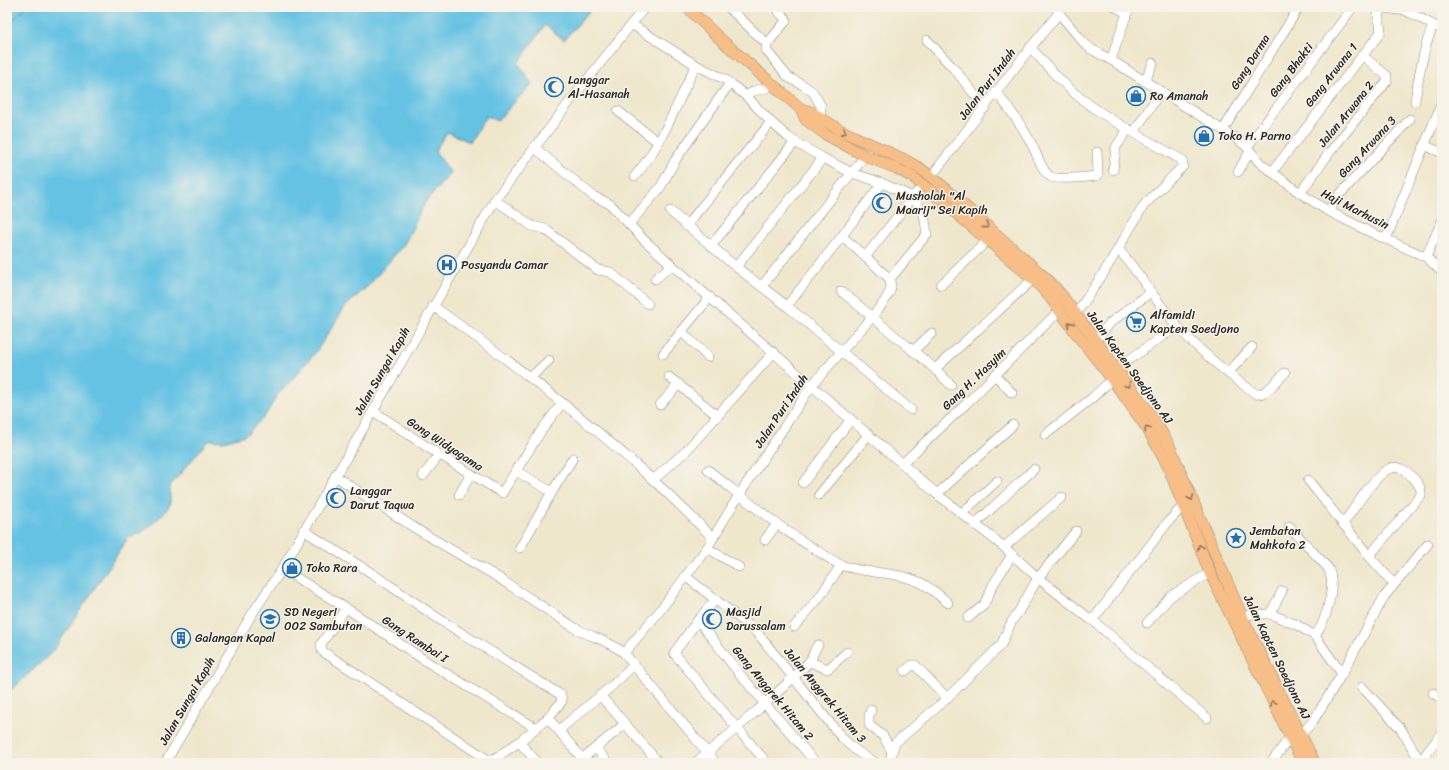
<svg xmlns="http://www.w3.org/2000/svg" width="1449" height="770" viewBox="0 0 1449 770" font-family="Sriracha,sans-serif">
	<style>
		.water { fill: #65c2e3; stroke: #487687 }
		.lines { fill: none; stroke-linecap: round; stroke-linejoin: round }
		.ferry { stroke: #3c5862; stroke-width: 1; stroke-dasharray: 5 4; stroke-linecap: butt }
		.minor-casing { stroke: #8d897c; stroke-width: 10 }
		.major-casing { stroke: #8d897c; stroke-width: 12 }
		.minor { stroke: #fff; stroke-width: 9 }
		.major { stroke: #f7be88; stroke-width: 11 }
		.oneway { stroke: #91745a }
		.labels { text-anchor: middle; stroke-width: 3; stroke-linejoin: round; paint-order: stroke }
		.street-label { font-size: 12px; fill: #2b2b2b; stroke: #f7f3e8 }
		.poi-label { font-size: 12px; fill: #2b2b2b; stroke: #f7f3e8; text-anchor: start }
	</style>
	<rect width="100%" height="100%" fill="#f7f3e8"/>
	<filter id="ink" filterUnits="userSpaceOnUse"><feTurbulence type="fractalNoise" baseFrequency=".025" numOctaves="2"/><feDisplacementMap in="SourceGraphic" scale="8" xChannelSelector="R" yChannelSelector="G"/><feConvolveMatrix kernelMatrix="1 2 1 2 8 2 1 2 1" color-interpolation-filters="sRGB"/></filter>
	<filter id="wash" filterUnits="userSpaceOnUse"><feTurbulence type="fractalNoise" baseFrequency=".012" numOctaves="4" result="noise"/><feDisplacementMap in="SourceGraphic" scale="16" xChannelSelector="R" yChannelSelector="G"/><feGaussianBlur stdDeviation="0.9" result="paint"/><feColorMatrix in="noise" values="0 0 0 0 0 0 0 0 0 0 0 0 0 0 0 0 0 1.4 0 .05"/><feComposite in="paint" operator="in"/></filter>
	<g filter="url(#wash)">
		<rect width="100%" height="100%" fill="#efe7cc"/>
		<path class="water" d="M7 7H593L564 40 545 25 518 63 532 84 497 121 486 116 470 142 447 132 435 151 451 173 425 202 405 243 369 285 345 307 316 352 288 384 277 395 265 416 246 435 223 441 210 440 206 443 170 486V505L165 512 150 526 139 534 128 538 53 651 7 694Z"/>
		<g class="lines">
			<path class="ferry" d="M7 25 27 7"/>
		</g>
	</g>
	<g filter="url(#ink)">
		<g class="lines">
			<defs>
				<g id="minor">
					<path d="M728 7 767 44 786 21 785 18 779 12 783 7"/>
					<path d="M1056 7 1059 13 1083 42 1091 49 1111 60 1237 139 1247 147 1260 163 1300 193 1328 211 1370 232 1426 257 1442 272"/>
					<path d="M1116 7 1127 13"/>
					<path d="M1403 9 1433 25"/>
					<path d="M631 24 696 65 726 80 746 96 771 122 788 137 795 142 823 158 852 173 882 183 913 197 924 214 927 234 890 279"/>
					<path d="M927 40 956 71 985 108"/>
					<path d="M767 44 766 50 788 77 803 85 813 92 821 106V110L819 117"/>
					<path d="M1030 47C1048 67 1065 87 1087 103 1115 124 1151 142 1182 160L1183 166 1144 205 1103 274 1076 314"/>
					<path d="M1111 60 1129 7"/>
					<path d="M1145 81 1153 63"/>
					<path d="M996 92C1011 111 1025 129 1035 151 1038 158 1044 174 1051 177 1058 180 1089 177 1097 176L1098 173 1097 152"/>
					<path d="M746 96 754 91 767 88"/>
					<path d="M1415 101C1419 75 1423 50 1433 25L1442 29"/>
					<path d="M618 111 658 142"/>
					<path d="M1223 130 1299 7"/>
					<path d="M1134 132 1161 91"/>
					<path d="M1424 145 1442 153"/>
					<path d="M534 147 593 196 610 204 644 240 672 265 937 494 1004 547 1038 578 1090 619 1095 617 1168 522 1183 506"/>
					<path d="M1247 147 1353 7"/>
					<path d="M936 170C977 118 1016 64 1059 13"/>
					<path d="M1113 170 1116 147 1128 129"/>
					<path d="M1238 172 1250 151"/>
					<path d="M1272 172 1380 33C1383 25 1376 18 1379 11L1383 8 1401 10 1404 7"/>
					<path d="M635 176C663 143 677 103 696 65"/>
					<path d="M1300 193 1330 152 1387 81V76L1362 55"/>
					<path d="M495 200 532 226 545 229 598 270 610 272 648 304"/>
					<path d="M670 211 736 267 787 306 911 410"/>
					<path d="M1328 211 1340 194 1410 119"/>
					<path d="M630 223 660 188 676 159 730 83"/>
					<path d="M686 226 771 122"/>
					<path d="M1386 239 1439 110 1442 100"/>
					<path d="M711 246 795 142"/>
					<path d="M1119 250C1140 274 1156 301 1177 326 1200 352 1228 374 1256 394 1266 396 1277 380 1285 373"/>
					<path d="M865 257 917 192"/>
					<path d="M1426 257 1442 221"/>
					<path d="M736 267 823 158"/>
					<path d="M655 279 672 265"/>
					<path d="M941 285 988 240"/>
					<path d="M762 286 865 156"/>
					<path d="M841 291 935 369 1033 279"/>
					<path d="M433 306C509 360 584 417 653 480 673 498 693 518 712 537"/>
					<path d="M787 306 842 236 882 183"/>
					<path d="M682 332 708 357"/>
					<path d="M1095 341 1110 323 1151 292"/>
					<path d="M913 351 932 333"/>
					<path d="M663 354 710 297"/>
					<path d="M935 369 951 385"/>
					<path d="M1116 369 1177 326"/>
					<path d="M1228 373 1252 347"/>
					<path d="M995 375 1012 393"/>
					<path d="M669 377 718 416"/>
					<path d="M530 378 549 360"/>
					<path d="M660 405 679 384"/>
					<path d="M373 411 432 450 502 493 541 431 562 403"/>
					<path d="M1045 435 1092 398 1112 379"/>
					<path d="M903 463 967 403 1060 310"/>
					<path d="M708 470C743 497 776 526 813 548 821 553 830 559 839 564 864 575 894 570 919 582 929 586 939 595 948 603"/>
					<path d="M516 471 552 492"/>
					<path d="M335 476 418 530 494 575 575 628C593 638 608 640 624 653L716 763"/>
					<path d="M423 476 439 455"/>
					<path d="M653 480 686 451 774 352"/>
					<path d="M1308 480 1369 556 1394 584"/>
					<path d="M803 483 851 419"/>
					<path d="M937 494 1013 425"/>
					<path d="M459 495 471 474"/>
					<path d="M819 495 869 434"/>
					<path d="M962 513 997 481"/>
					<path d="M975 524 1034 469"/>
					<path d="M1343 524C1354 509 1371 481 1385 471 1394 464 1403 468 1410 475 1416 481 1422 486 1421 495L1369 556"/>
					<path d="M1289 526 1328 568C1337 585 1326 621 1315 636"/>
					<path d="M303 530 373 574 442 621 561 695 562 701 548 718 519 742 491 761"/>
					<path d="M765 540 777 524"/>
					<path d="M1004 547 1062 497"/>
					<path d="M520 548 552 492 573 458"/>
					<path d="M707 548 739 567"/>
					<path d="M282 569 346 608 429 663 536 728"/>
					<path d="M685 576 752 628 759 635 842 738C853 749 863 757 877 763"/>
					<path d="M715 600 698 620 674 653 737 728C761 707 786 686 808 663 814 658 812 652 818 645"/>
					<path d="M346 608 321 644 322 651 493 763"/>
					<path d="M1270 614 1282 591"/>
					<path d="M1242 617 1253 614H1270L1297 625 1315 636 1342 674"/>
					<path d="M968 618 984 605 993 585 1012 555"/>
					<path d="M1091 619 1207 718"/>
					<path d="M698 620 738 672 816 763"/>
					<path d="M1147 623 1171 596 1210 573"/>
					<path d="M794 627 819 598 841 565"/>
					<path d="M624 653 658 613 707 548 739 495 812 385 872 317 884 302 889 293 891 288 890 279 842 236"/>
					<path d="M810 662 828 669 847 652"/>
					<path d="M905 671 912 665H915L947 698"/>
					<path d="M1362 687 1401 729 1421 763"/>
					<path d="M1433 693 1442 699"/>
					<path d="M600 695 659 763"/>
					<path d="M871 710 869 715V725L883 736 892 752"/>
					<path d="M548 718 586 763"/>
					<path d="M559 730 613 685 634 665"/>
					<path d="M1301 735 1313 721 1342 674 1384 597 1428 544"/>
					<path d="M519 742 538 763"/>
					<path d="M596 748 608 763"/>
					<path d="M582 759 625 724"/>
					<path d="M165 763 252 614 282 569 495 200 571 100 645 7"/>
					<path d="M695 763 737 728 767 763"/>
					<path d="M889 763 895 743 942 703 1001 645 1012 621 1019 611 1038 578 1076 531"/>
					<path d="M1271 763 1290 737"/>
					<path d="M1419 763 1442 733"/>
				</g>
				<g id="major">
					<path d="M687 7 719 38 801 109 811 112 842 131 903 159 921 169 939 183 1050 282 1063 297 1154 419 1170 447 1242 617 1315 763"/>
					<path d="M801 109 806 120 825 134 865 156 896 168 914 178 928 189 1033 279 1049 296 1079 337 1112 379 1147 428 1167 464 1210 573 1303 763"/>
				</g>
			</defs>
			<use href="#minor" class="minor-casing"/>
			<use href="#major" class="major-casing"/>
			<use href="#minor" class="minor"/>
			<use href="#major" class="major"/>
		</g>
		<defs><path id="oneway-chevron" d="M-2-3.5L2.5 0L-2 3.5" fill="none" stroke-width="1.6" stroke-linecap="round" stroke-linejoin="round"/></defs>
		<g class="oneway">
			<use href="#oneway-chevron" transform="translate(844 132) rotate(28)"/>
			<use href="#oneway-chevron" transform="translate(986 226) rotate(41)"/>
			<use href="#oneway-chevron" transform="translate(1070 324) rotate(-125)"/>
			<use href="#oneway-chevron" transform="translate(1128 385) rotate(53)"/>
			<use href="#oneway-chevron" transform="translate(1147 429) rotate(-123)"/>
			<use href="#oneway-chevron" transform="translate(1191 498) rotate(67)"/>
			<use href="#oneway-chevron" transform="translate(1200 547) rotate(-112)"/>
			<use href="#oneway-chevron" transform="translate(1273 703) rotate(-116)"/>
		</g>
	</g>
	<defs>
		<symbol id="mosque-ring" viewBox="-11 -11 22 22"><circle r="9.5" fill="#f7f3e8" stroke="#1f6fb2" stroke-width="1.5"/><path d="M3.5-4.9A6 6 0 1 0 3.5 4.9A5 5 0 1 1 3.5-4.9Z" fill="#1f6fb2"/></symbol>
		<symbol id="shop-ring" viewBox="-11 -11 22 22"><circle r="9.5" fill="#f7f3e8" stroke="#1f6fb2" stroke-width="1.5"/><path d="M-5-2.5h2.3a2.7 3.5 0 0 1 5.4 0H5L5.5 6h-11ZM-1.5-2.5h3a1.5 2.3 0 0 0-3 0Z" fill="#1f6fb2"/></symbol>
		<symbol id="hospital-ring" viewBox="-11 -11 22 22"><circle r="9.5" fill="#f7f3e8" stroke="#1f6fb2" stroke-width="1.5"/><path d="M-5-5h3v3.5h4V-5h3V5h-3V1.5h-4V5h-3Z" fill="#1f6fb2"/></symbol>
		<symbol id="supermarket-ring" viewBox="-11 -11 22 22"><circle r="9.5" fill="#f7f3e8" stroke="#1f6fb2" stroke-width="1.5"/><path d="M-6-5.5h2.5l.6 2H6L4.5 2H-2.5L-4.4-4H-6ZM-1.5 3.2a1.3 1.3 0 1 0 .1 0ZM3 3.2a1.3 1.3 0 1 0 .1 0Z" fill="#1f6fb2"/></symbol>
		<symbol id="sight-ring" viewBox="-11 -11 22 22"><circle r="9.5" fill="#f7f3e8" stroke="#1f6fb2" stroke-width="1.5"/><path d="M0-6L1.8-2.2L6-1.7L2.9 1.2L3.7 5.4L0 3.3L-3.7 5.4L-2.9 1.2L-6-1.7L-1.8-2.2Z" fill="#1f6fb2"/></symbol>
		<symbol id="school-ring" viewBox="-11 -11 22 22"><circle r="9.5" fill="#f7f3e8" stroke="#1f6fb2" stroke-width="1.5"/><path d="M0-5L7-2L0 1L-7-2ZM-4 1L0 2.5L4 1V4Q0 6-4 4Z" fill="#1f6fb2"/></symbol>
		<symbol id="building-ring" viewBox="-11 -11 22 22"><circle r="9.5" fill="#f7f3e8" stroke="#1f6fb2" stroke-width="1.5"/><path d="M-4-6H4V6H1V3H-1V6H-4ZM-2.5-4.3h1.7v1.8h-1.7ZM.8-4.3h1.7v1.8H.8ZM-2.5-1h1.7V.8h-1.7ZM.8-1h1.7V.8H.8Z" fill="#1f6fb2"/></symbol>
	</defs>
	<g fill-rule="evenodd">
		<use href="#mosque-ring" x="543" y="76" width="22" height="22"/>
		<use href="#shop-ring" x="1125" y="85" width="22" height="22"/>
		<use href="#shop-ring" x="1193" y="125" width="22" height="22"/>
		<use href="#mosque-ring" x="871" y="192" width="22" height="22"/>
		<use href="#hospital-ring" x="436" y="254" width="22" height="22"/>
		<use href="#supermarket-ring" x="1125" y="311" width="22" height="22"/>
		<use href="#mosque-ring" x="325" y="487" width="22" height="22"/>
		<use href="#sight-ring" x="1225" y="527" width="22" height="22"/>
		<use href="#shop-ring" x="281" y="557" width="22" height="22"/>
		<use href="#school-ring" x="259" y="608" width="22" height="22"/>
		<use href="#mosque-ring" x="701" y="608" width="22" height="22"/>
		<use href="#building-ring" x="170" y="627" width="22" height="22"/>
	</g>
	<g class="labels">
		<g class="street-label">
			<text transform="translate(1250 62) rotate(-58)" y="4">Gang Darma</text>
			<text transform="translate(1291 70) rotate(-53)" y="4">Gang Bhakti</text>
			<text transform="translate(1331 75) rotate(-52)" y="4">Gang Arwana 1</text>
			<text transform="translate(987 84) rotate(-53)" y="4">Jalan Puri Indah</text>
			<text transform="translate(1346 114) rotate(-51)" y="4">Jalan Arwana 2</text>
			<text transform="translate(1367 147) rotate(-47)" y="4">Gang Arwana 3</text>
			<text transform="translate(1355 209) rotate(27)" y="4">Haji Marhusin</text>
			<text transform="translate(1130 367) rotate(54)" y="4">Jalan Kapten Soedjono AJ</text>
			<text transform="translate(382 371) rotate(-60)" y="4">Jalan Sungai Kapih</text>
			<text transform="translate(974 379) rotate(-44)" y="4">Gang H. Hasyim</text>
			<text transform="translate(781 411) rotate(-56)" y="4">Jalan Puri Indah</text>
			<text transform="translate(445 444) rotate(33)" y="4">Gang Widyagama</text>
			<text transform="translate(415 639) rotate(33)" y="4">Gang Rambai I</text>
			<text transform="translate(1277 657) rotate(64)" y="4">Jalan Kapten Soedjono AJ</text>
			<text transform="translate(773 693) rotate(50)" y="4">Gang Anggrek Hitam 2</text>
			<text transform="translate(825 695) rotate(50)" y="4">Jalan Anggrek Hitam 3</text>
			<text transform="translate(187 701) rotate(-60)" y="4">Jalan Sungai Kapih</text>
		</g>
		<g class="poi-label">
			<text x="568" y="84">Langgar<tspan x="568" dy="14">Al-Hasanah</tspan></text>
			<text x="1150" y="100">Ro Amanah</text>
			<text x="1218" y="140">Toko H. Parno</text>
			<text x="896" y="200">Musholah "Al<tspan x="896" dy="14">Maarij" Sei Kapih</tspan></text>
			<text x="461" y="269">Posyandu Camar</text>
			<text x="1150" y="319">Alfamidi<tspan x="1150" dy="14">Kapten Soedjono</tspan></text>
			<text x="350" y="495">Langgar<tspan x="350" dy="14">Darut Taqwa</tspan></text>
			<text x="1250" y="535">Jembatan<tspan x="1250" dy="14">Mahkota 2</tspan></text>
			<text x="306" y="572">Toko Rara</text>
			<text x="284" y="616">SD Negeri<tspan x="284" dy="14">002 Sambutan</tspan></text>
			<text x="726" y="616">Masjid<tspan x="726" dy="14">Darussalam</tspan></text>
			<text x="195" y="642">Galangan Kapal</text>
		</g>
	</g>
	<rect width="1449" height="770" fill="none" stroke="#f7f3e8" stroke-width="24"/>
</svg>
